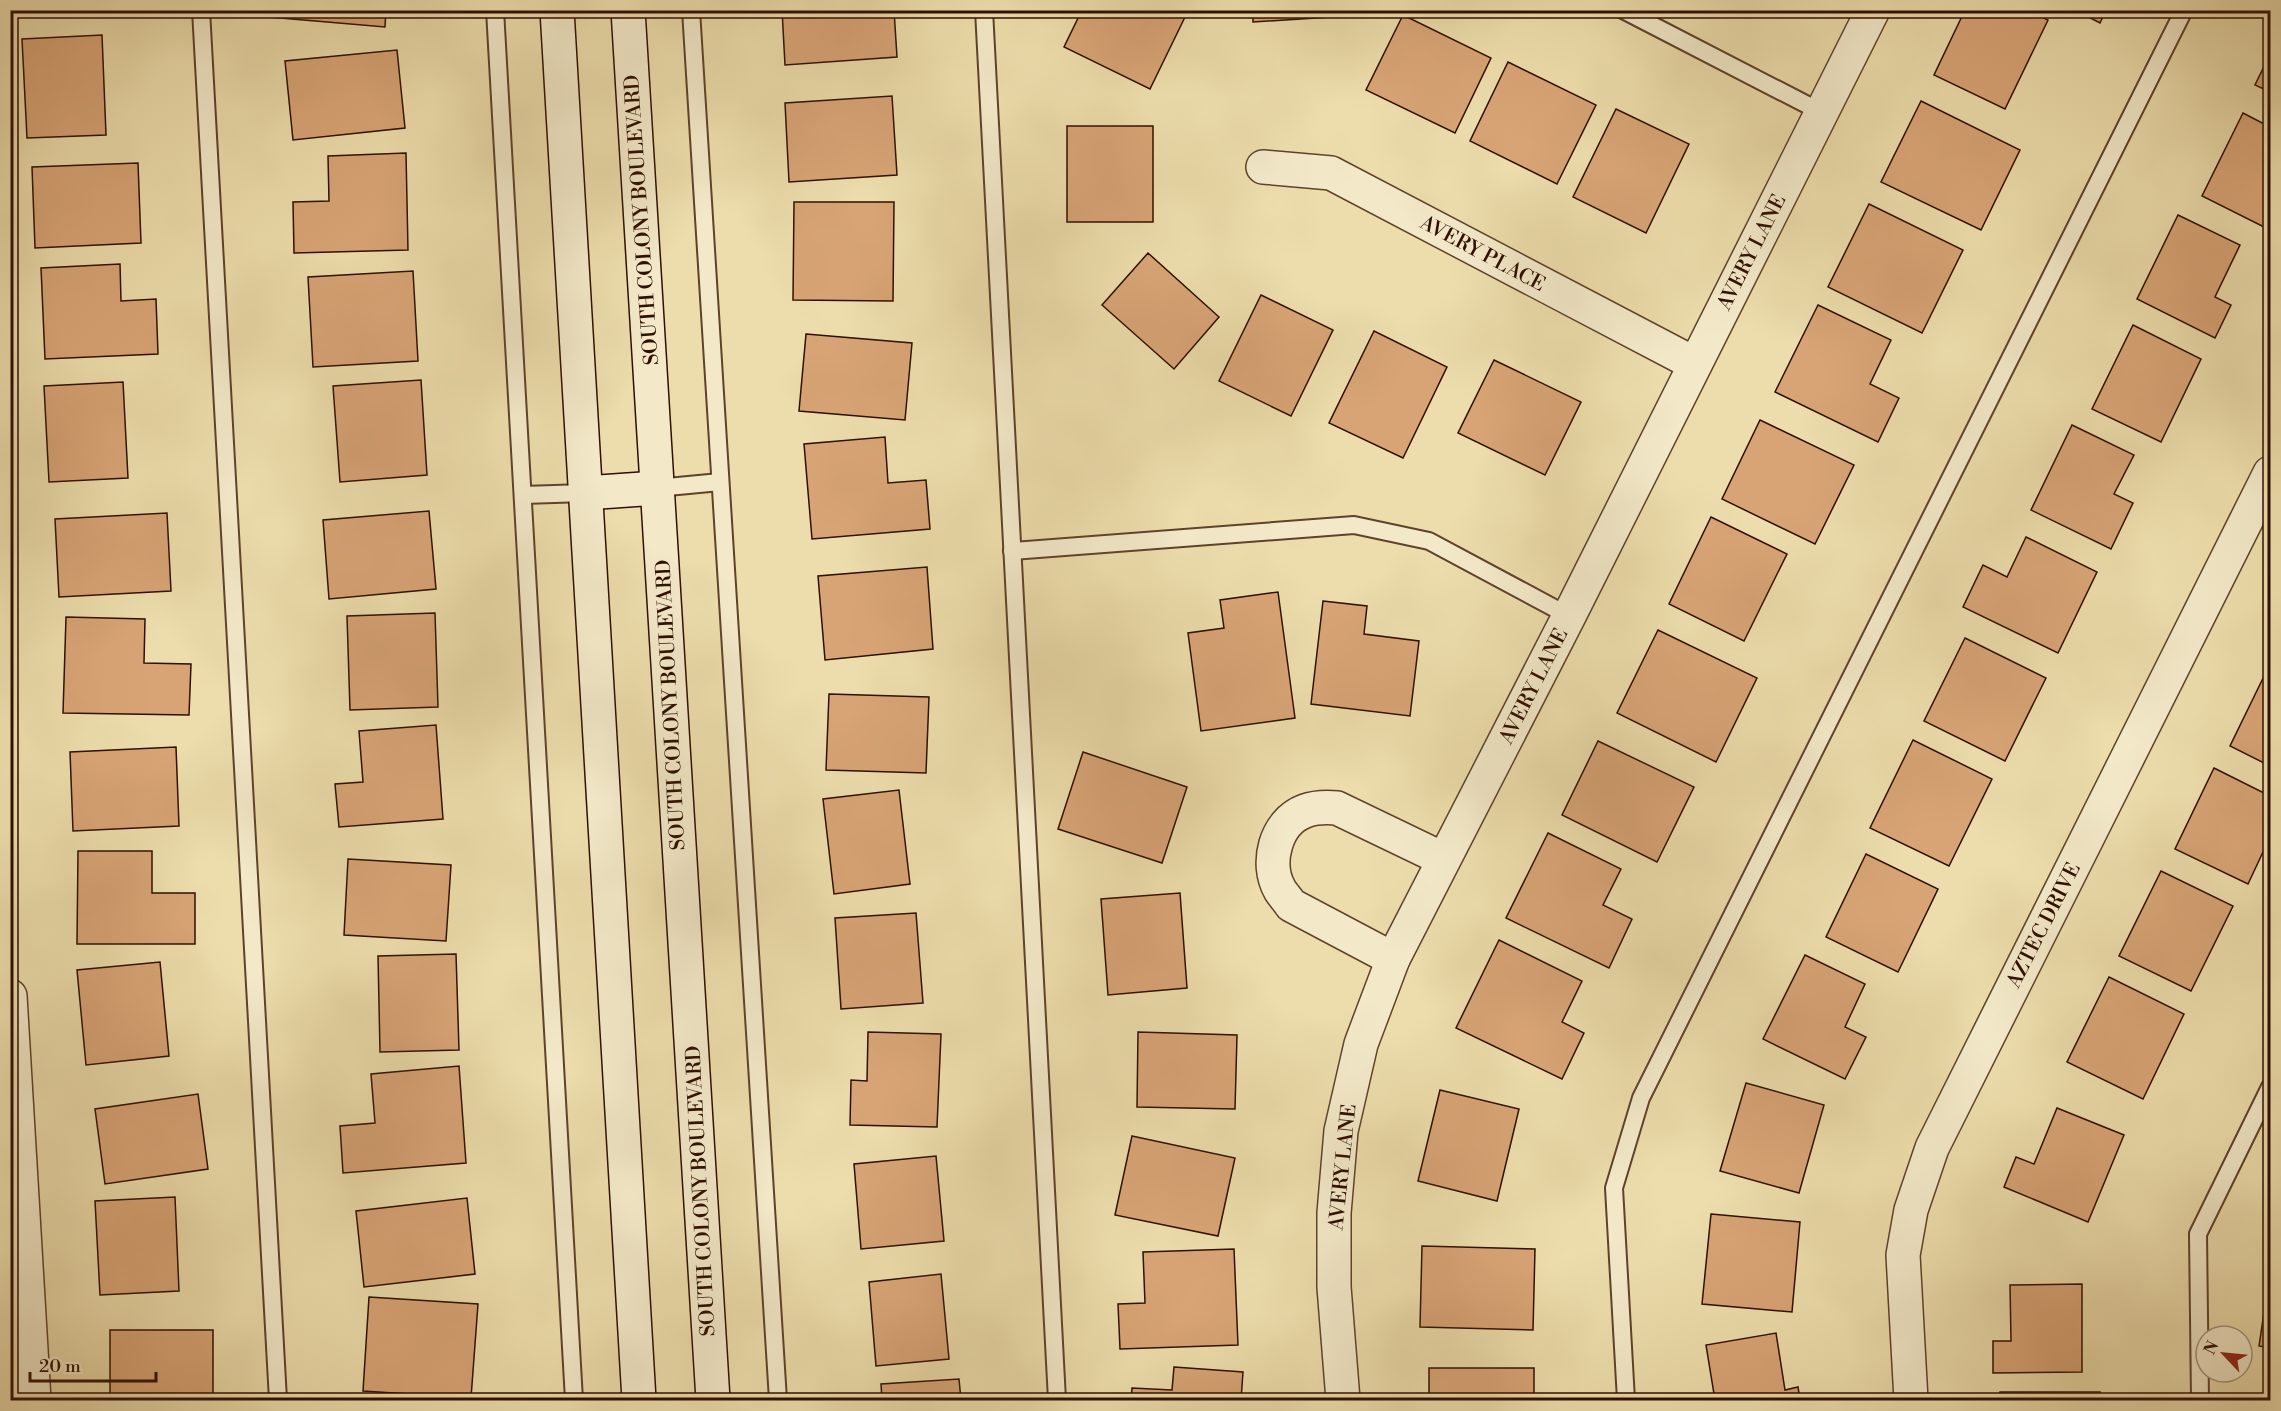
<svg xmlns="http://www.w3.org/2000/svg" width="2281" height="1411" viewBox="0 0 2281 1411" font-family="'Libre Bodoni',serif">
	<style>
		.building { fill: #d8a476; stroke: #2e0f00; stroke-width: 1.5 }
		.lines { fill: none; stroke-linecap: round; stroke-linejoin: round }
		.lane-casing { stroke: #5e422b; stroke-width: 20 }
		.street-casing { stroke: #5e422b; stroke-width: 36 }
		.secondary-casing { stroke: #2e0f00; stroke-width: 36 }
		.lane { stroke: #f3e9c9; stroke-width: 16 }
		.street { stroke: #f3e9c9; stroke-width: 33 }
		.secondary { stroke: #f3e9c9; stroke-width: 33 }
		.labels { text-anchor: middle; stroke-width: 6; stroke-linejoin: round; paint-order: stroke }
		.street-label { font-size: 20px; fill: #2e0f00; stroke: #f3e9c9 }
	</style>
	<rect width="100%" height="100%" fill="#edddac"/>
	<filter id="stains"><feTurbulence type="fractalNoise" baseFrequency=".00333" numOctaves="4"/><feColorMatrix values="0 0 0 0 .2 0 0 0 0 .09 0 0 0 0 .02 0 0 0 .5 -.17"/></filter>
	<radialGradient id="worn" r=".72"><stop offset=".6" stop-color="#630" stop-opacity="0"/><stop offset="1" stop-color="#630" stop-opacity=".3"/></radialGradient>
	<g class="building">
		<path d="M270 10H386L385 27 269 17Z"/>
		<path d="M782 10H894L897 57 785 65Z"/>
		<path d="M1082 10H1172L1185 17 1150 89 1064 47Z"/>
		<path d="M1253 10H1330L1331 17 1253 22Z"/>
		<path d="M1965 10H2028L2048 20 2005 109 1934 75Z"/>
		<path d="M2075 10H2106L2100 23Z"/>
		<path d="M1403 15 1491 58 1455 133 1366 90Z"/>
		<path d="M102 35 106 135 27 138 22 39Z"/>
		<path d="M397 50 405 128 293 140 285 61Z"/>
		<path d="M2270 54V92L2255 85Z"/>
		<path d="M1508 62 1596 105 1557 184 1470 141Z"/>
		<path d="M892 96 897 175 789 182 785 103Z"/>
		<path d="M1921 101 2020 150 1981 230 1881 182Z"/>
		<path d="M1616 109 1689 144 1646 233 1573 197Z"/>
		<path d="M2243 113 2270 127V230L2202 196Z"/>
		<rect x="1067" y="126" width="86" height="96"/>
		<path d="M406 153 408 250 294 253 293 202 329 201 328 156Z"/>
		<path d="M138 163 141 243 35 248 32 167Z"/>
		<path d="M794 202H894L893 301 793 300Z"/>
		<path d="M1869 204 1963 250 1922 333 1828 287Z"/>
		<path d="M2178 215 2240 245 2215 297 2231 305 2215 338 2137 299Z"/>
		<path d="M1148 253 1219 317 1174 369 1102 305Z"/>
		<path d="M120 264 121 301 156 299 158 354 45 359 41 268Z"/>
		<path d="M413 271 418 361 313 367 308 277Z"/>
		<path d="M1261 295 1333 330 1291 416 1219 381Z"/>
		<path d="M1818 305 1891 340 1870 384 1899 398 1878 442 1775 392Z"/>
		<path d="M2133 325 2201 359 2161 442 2092 409Z"/>
		<path d="M1374 331 1447 367 1403 458 1329 423Z"/>
		<path d="M806 334 912 343 905 420 799 411Z"/>
		<path d="M1494 360 1581 402 1545 475 1458 433Z"/>
		<path d="M421 380 427 475 340 482 333 386Z"/>
		<path d="M123 382 128 478 49 482 44 386Z"/>
		<path d="M1760 420 1854 465 1815 544 1722 499Z"/>
		<path d="M2072 425 2134 455 2114 494 2133 503 2111 549 2031 510Z"/>
		<path d="M885 437 888 483 926 480 930 529 812 539 804 444Z"/>
		<path d="M429 511 436 589 329 599 323 520Z"/>
		<path d="M167 513 171 591 59 597 55 519Z"/>
		<path d="M1711 517 1787 554 1744 641 1669 604Z"/>
		<path d="M2026 537 2097 572 2058 653 1963 607 1983 565 2007 577Z"/>
		<path d="M927 567 933 649 825 660 818 576Z"/>
		<path d="M1278 592 1295 718 1201 731 1188 633 1224 628 1220 600Z"/>
		<path d="M1323 601 1367 606 1364 634 1419 641 1410 716 1311 704Z"/>
		<path d="M435 613 438 707 350 710 347 616Z"/>
		<path d="M66 617 145 619 144 663 191 664 189 715 63 713Z"/>
		<path d="M1658 630 1757 678 1716 762 1617 713Z"/>
		<path d="M1965 638 2046 678 2005 761 1924 721Z"/>
		<path d="M2268 668 2270 670V766L2230 746Z"/>
		<path d="M829 694 929 697 926 773 826 770Z"/>
		<path d="M436 725 443 819 339 827 335 784 363 782 359 731Z"/>
		<path d="M1913 740 1992 779 1949 866 1870 828Z"/>
		<path d="M1598 741 1694 787 1657 862 1562 815Z"/>
		<path d="M176 747 179 826 73 831 70 752Z"/>
		<path d="M1083 752 1187 787 1162 863 1058 829Z"/>
		<path d="M2214 768 2270 796V837L2248 884 2175 849Z"/>
		<path d="M899 790 910 884 834 894 823 799Z"/>
		<path d="M1548 833 1621 869 1603 905 1632 919 1609 968 1506 918Z"/>
		<path d="M78 851H152V893H195V944H77Z"/>
		<path d="M1866 854 1938 889 1898 972 1826 937Z"/>
		<path d="M348 859 451 865 446 941 344 935Z"/>
		<path d="M2161 871 2233 906 2191 991 2119 956Z"/>
		<path d="M1180 893 1187 988 1108 995 1101 899Z"/>
		<path d="M916 913 923 1003 841 1009 835 918Z"/>
		<path d="M1499 940 1582 981 1562 1022 1584 1033 1562 1079 1456 1028Z"/>
		<path d="M456 954 459 1050 380 1052 378 956Z"/>
		<path d="M1805 955 1865 984 1845 1027 1866 1037 1845 1079 1763 1039Z"/>
		<path d="M160 962 169 1056 86 1065 77 970Z"/>
		<path d="M2109 977 2184 1014 2143 1099 2067 1062Z"/>
		<path d="M868 1032 941 1034 937 1127 850 1125 851 1080 867 1081Z"/>
		<path d="M1138 1032 1237 1035 1235 1109 1137 1107Z"/>
		<path d="M459 1066 466 1163 343 1173 340 1126 375 1123 371 1074Z"/>
		<path d="M1746 1083 1824 1105 1799 1193 1720 1171Z"/>
		<path d="M1440 1090 1519 1109 1497 1201 1418 1181Z"/>
		<path d="M198 1094 208 1169 105 1184 95 1109Z"/>
		<path d="M2057 1108 2124 1135 2088 1222 2004 1187 2016 1157 2034 1164Z"/>
		<path d="M1132 1136 1235 1158 1218 1236 1115 1215Z"/>
		<path d="M936 1156 944 1241 861 1249 854 1164Z"/>
		<path d="M175 1197 179 1291 100 1295 95 1201Z"/>
		<path d="M467 1198 475 1274 364 1287 356 1211Z"/>
		<path d="M1711 1214 1800 1222 1792 1312 1702 1304Z"/>
		<path d="M1422 1246 1535 1249 1533 1330 1420 1327Z"/>
		<path d="M1234 1249 1238 1345 1120 1349 1118 1304 1145 1303 1143 1252Z"/>
		<path d="M941 1274 949 1359 876 1366 869 1282Z"/>
		<path d="M2082 1284V1372L1993 1373V1341H2011L2010 1285Z"/>
		<path d="M369 1297 478 1304 471 1398 363 1391Z"/>
		<path d="M2265 1306H2270V1348L2259 1346Z"/>
		<rect x="110" y="1330" width="103" height="70"/>
		<path d="M1776 1333 1785 1390 1798 1387 1800 1400H1715L1706 1345Z"/>
		<path d="M1174 1367 1243 1372 1241 1400H1131L1132 1388 1172 1390Z"/>
		<rect x="1429" y="1368" width="105" height="32"/>
		<path d="M959 1379 961 1400H882L881 1384Z"/>
		<rect x="2000" y="1392" width="100" height="8"/>
	</g>
	<g class="lines">
		<defs>
			<g id="lane">
				<path d="M201 10 278 1400"/>
				<path d="M495 10 574 1400"/>
				<path d="M691 10 778 1400"/>
				<path d="M984 10 1057 1400"/>
				<path d="M1623 10 1821 112"/>
				<path d="M657 488 720 482"/>
				<path d="M523 495 585 493"/>
				<path d="M1012 551 1354 525 1429 541 1569 616"/>
				<path d="M1626 1400 1614 1188 1641 1098 2184 10"/>
				<path d="M2200 1400 2198 1234 2270 1087"/>
			</g>
			<g id="street">
				<path d="M1263 167 1331 173 1695 364"/>
				<path d="M1393 959 1291 905C1288 900 1283 895 1280 890 1265 864 1275 822 1305 811 1316 807 1325 807 1337 808L1443 859"/>
				<path d="M10 996 34 1400"/>
				<path d="M1343 1400 1334 1287V1213L1341 1131 1361 1044 1393 959 1569 616 1873 10"/>
				<path d="M1911 1400 1903 1255 1911 1210 1932 1148 2270 473"/>
			</g>
			<g id="secondary">
				<path d="M557 10 639 1400"/>
				<path d="M628 10 713 1400"/>
				<path d="M585 493 657 488"/>
			</g>
		</defs>
		<use href="#lane" class="lane-casing"/>
		<use href="#street" class="street-casing"/>
		<use href="#secondary" class="secondary-casing"/>
		<use href="#lane" class="lane"/>
		<use href="#street" class="street"/>
		<use href="#secondary" class="secondary"/>
	</g>
	<g class="labels">
		<g class="street-label">
			<text transform="translate(641 220) rotate(-94)" y="7">SOUTH COLONY BOULEVARD</text>
			<text transform="translate(1751 252) rotate(-63)" y="7">AVERY LANE</text>
			<text transform="translate(1483 253) rotate(28)" y="7">AVERY PLACE</text>
			<text transform="translate(1533 686) rotate(-63)" y="7">AVERY LANE</text>
			<text transform="translate(670 705) rotate(-93)" y="7">SOUTH COLONY BOULEVARD</text>
			<text transform="translate(2043 925) rotate(-63)" y="7">AZTEC DRIVE</text>
			<text transform="translate(1342 1167) rotate(-84)" y="7">AVERY LANE</text>
			<text transform="translate(700 1191) rotate(-93)" y="7">SOUTH COLONY BOULEVARD</text>
		</g>
	</g>
	<rect width="2281" height="1411" fill="none" stroke="#edddac" stroke-width="36"/>
	<rect x="12" y="12" width="2257" height="1387" fill="none" stroke="#2e0f00" stroke-width="3"/>
	<rect x="18" y="18" width="2245" height="1375" fill="none" stroke="#2e0f00" stroke-width="1.5"/>
	<g transform="translate(2224 1354) rotate(296)"><circle r="28" fill="#f3e9c9" stroke="#a49279" stroke-width="1.5"/>
	<path d="M0-4.5L10 22L0 15L-10 22Z" fill="#8f2418"/>
	<text y="-9" font-size="16" font-weight="bold" text-anchor="middle" fill="#2e0f00">N</text>
	</g>
	<path d="M30 1372v9h126v-9" fill="none" stroke="#2e0f00" stroke-width="3"/>
	<text x="39" y="1372" font-size="18" fill="#2e0f00" stroke="#f3e9c9" stroke-width="4.5" paint-order="stroke">20 m</text>
	<rect width="100%" height="100%" filter="url(#stains)"/>
	<rect width="100%" height="100%" fill="url(#worn)"/>
</svg>
